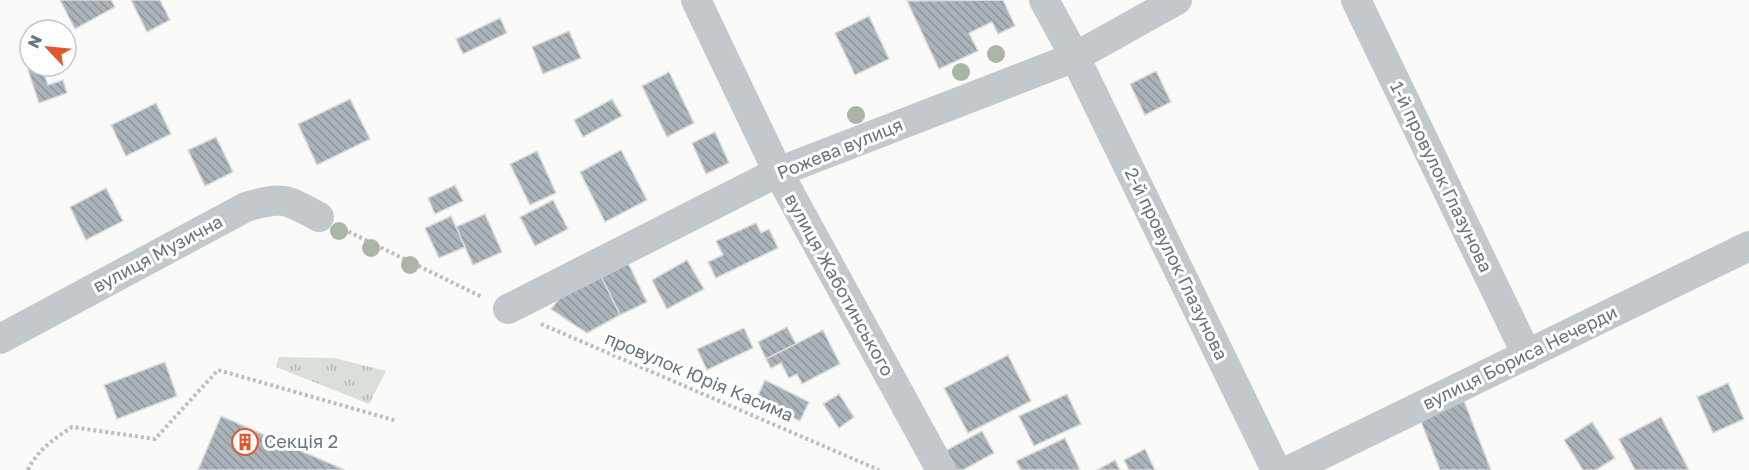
<svg xmlns="http://www.w3.org/2000/svg" width="1749" height="470" viewBox="0 0 1749 470" font-family="'Golos Text',sans-serif">
	<style>
		.grass { fill: url(#grass-tufts) }
		.building { fill: url(#building-back-hatch); stroke: #dcdcda; stroke-width: 1.5 }
		.lines { fill: none; stroke-linecap: round; stroke-linejoin: round }
		.path { stroke: #bbbfc2; stroke-width: 4; stroke-dasharray: 3 3; stroke-linecap: butt }
		.minor { stroke: #c3c8cc; stroke-width: 30 }
		.tree { fill: #aab4a7 }
		.labels { text-anchor: middle; stroke-width: 6; stroke-linejoin: round; paint-order: stroke }
		.street-label { font-size: 18px; fill: #657683; stroke: #fff }
		.poi-label { font-size: 18px; fill: #657683; stroke: #fff; text-anchor: start }
	</style>
	<defs>
		<pattern id="grass-tufts" width="24" height="20" patternUnits="userSpaceOnUse" patternTransform="scale(1.5)"><rect width="24" height="20" fill="#dadfd7"/><path d="M3 7l-1-3M5 7V3M7 7l1-3M15 17l-1-3M17 17v-4M19 17l1-3" fill="none" stroke="#b4b9b4"/></pattern>
		<pattern id="building-back-hatch" width="6" height="6" patternUnits="userSpaceOnUse" patternTransform="scale(1.5)"><rect width="6" height="6" fill="#aab3b9"/><path d="M-1 5l2 2M0 0l6 6M5-1l2 2" fill="none" stroke="#8e969c"/></pattern>
	</defs>
	<rect width="100%" height="100%" fill="#fafaf8"/>
	<path class="grass" d="M279 357 334 358 386 371 369 404 276 367Z"/>
	<g class="building">
		<path d="M60 0H111L115 7 75 29Z"/>
		<path d="M131 0H160L170 20 147 32Z"/>
		<path d="M1003 0 1015 26 998 34 992 22 969 33 978 51 939 69 907 1Z"/>
		<path d="M869 16 889 59 855 75 835 33Z"/>
		<path d="M500 18 507 33 463 54 456 39Z"/>
		<path d="M569 31 581 58 543 74 532 47Z"/>
		<path d="M41 66 48 85 63 80 67 93 39 103 28 70Z"/>
		<path d="M1156 71 1171 102 1145 115 1130 84Z"/>
		<path d="M669 72 694 123 667 137 642 86Z"/>
		<path d="M350 99 370 139 317 165 298 124Z"/>
		<path d="M612 99 622 116 583 137 574 120Z"/>
		<path d="M156 103 171 134 126 156 111 125Z"/>
		<path d="M715 132 729 163 706 174 692 143Z"/>
		<path d="M216 137 233 172 205 186 188 150Z"/>
		<path d="M621 150 647 200 605 222 580 172Z"/>
		<path d="M537 151 556 193 530 205 510 164Z"/>
		<path d="M455 185 463 201 435 214 428 198Z"/>
		<path d="M106 188 123 221 86 240 70 207Z"/>
		<path d="M553 200 568 229 535 246 520 217Z"/>
		<path d="M485 214 502 252 473 265 456 227Z"/>
		<path d="M451 216 465 247 439 258 425 228Z"/>
		<path d="M756 223 761 233 769 229 778 248 716 278 708 262 723 255 716 241Z"/>
		<path d="M626 259 647 302 620 315 599 272Z"/>
		<path d="M687 260 704 289 667 309 652 280Z"/>
		<path d="M599 272 620 315 587 333 551 309 565 291Z"/>
		<path d="M787 327 796 344 766 359 758 342Z"/>
		<path d="M744 328 753 348 707 370 697 349Z"/>
		<path d="M823 330 840 364 802 384 797 374 789 378 781 363 771 368 766 359Z"/>
		<path d="M1008 355 1031 401 968 433 944 388Z"/>
		<path d="M165 362 177 396 117 419 104 385Z"/>
		<path d="M765 380 809 402 800 421 756 400Z"/>
		<path d="M1728 383 1744 419 1713 433 1697 397Z"/>
		<path d="M839 394 854 417 839 428 823 404Z"/>
		<path d="M1067 394 1081 424 1034 446 1019 416Z"/>
		<path d="M1464 401 1491 470H1440L1420 419Z"/>
		<path d="M221 416 345 470H198Z"/>
		<path d="M1661 417 1689 470H1635L1619 439Z"/>
		<path d="M1592 422 1615 458 1596 470H1583L1564 440Z"/>
		<path d="M982 431 994 453 963 470H956L945 451Z"/>
		<path d="M1065 438 1080 470H1021L1016 461Z"/>
		<path d="M1145 449 1155 470H1129L1124 460Z"/>
		<path d="M1115 460 1120 470H1097Z"/>
	</g>
	<g class="lines">
		<g class="path">
			<path d="M343 229 482 297"/>
			<path d="M541 324 879 470"/>
			<path d="M28 470C37 450 54 439 72 427L155 439 218 370 397 421"/>
		</g>
		<g class="minor">
			<path d="M696 0 778 172 941 470"/>
			<path d="M1044 0 1075 57 1276 470"/>
			<path d="M1356 0 1527 355"/>
			<path d="M508 309 778 172 1075 57 1177 0"/>
			<path d="M0 339 246 207C283 196 286 199 319 217"/>
			<path d="M1290 470 1749 246"/>
		</g>
	</g>
	<g class="tree">
		<circle cx="996" cy="54" r="9"/>
		<circle cx="961" cy="72" r="9"/>
		<circle cx="856" cy="115" r="9"/>
		<circle cx="339" cy="231" r="9"/>
		<circle cx="371" cy="248" r="9"/>
		<circle cx="410" cy="265" r="9"/>
	</g>
	<defs>
		<symbol id="building-ring" viewBox="-11 -11 22 22"><circle r="9.5" fill="#fff" stroke="#e4572e" stroke-width="1.5"/><path d="M-4-6H4V6H1V3H-1V6H-4ZM-2.5-4.3h1.7v1.8h-1.7ZM.8-4.3h1.7v1.8H.8ZM-2.5-1h1.7V.8h-1.7ZM.8-1h1.7V.8H.8Z" fill="#e4572e"/></symbol>
	</defs>
	<g fill-rule="evenodd">
		<use href="#building-ring" x="230" y="427" width="30" height="30"/>
	</g>
	<g class="labels">
		<g class="street-label">
			<text transform="translate(840 149) rotate(-22)" y="6">Рожева вулиця</text>
			<text transform="translate(1441 177) rotate(64)" y="6">1-й провулок Глазунова</text>
			<text transform="translate(158 254) rotate(-28)" y="6">вулиця Музична</text>
			<text transform="translate(1176 264) rotate(64)" y="6">2-й провулок Глазунова</text>
			<text transform="translate(839 285) rotate(61)" y="6">вулиця Жаботинського</text>
			<text transform="translate(1520 358) rotate(-26)" y="6">вулиця Бориса Нечерди</text>
			<text transform="translate(699 377) rotate(23)" y="6">провулок Юрія Касима</text>
		</g>
		<g class="poi-label">
			<text x="264" y="448">Секція 2</text>
		</g>
	</g>
	<g transform="translate(48 48) rotate(296)"><circle r="28" fill="#ffffff" stroke="#c1c8cd" stroke-width="1.5"/>
	<path d="M0-4.5L10 22L0 15L-10 22Z" fill="#e4572e"/>
	<text y="-9" font-size="16" font-weight="bold" text-anchor="middle" fill="#657683">N</text>
	</g>
</svg>
